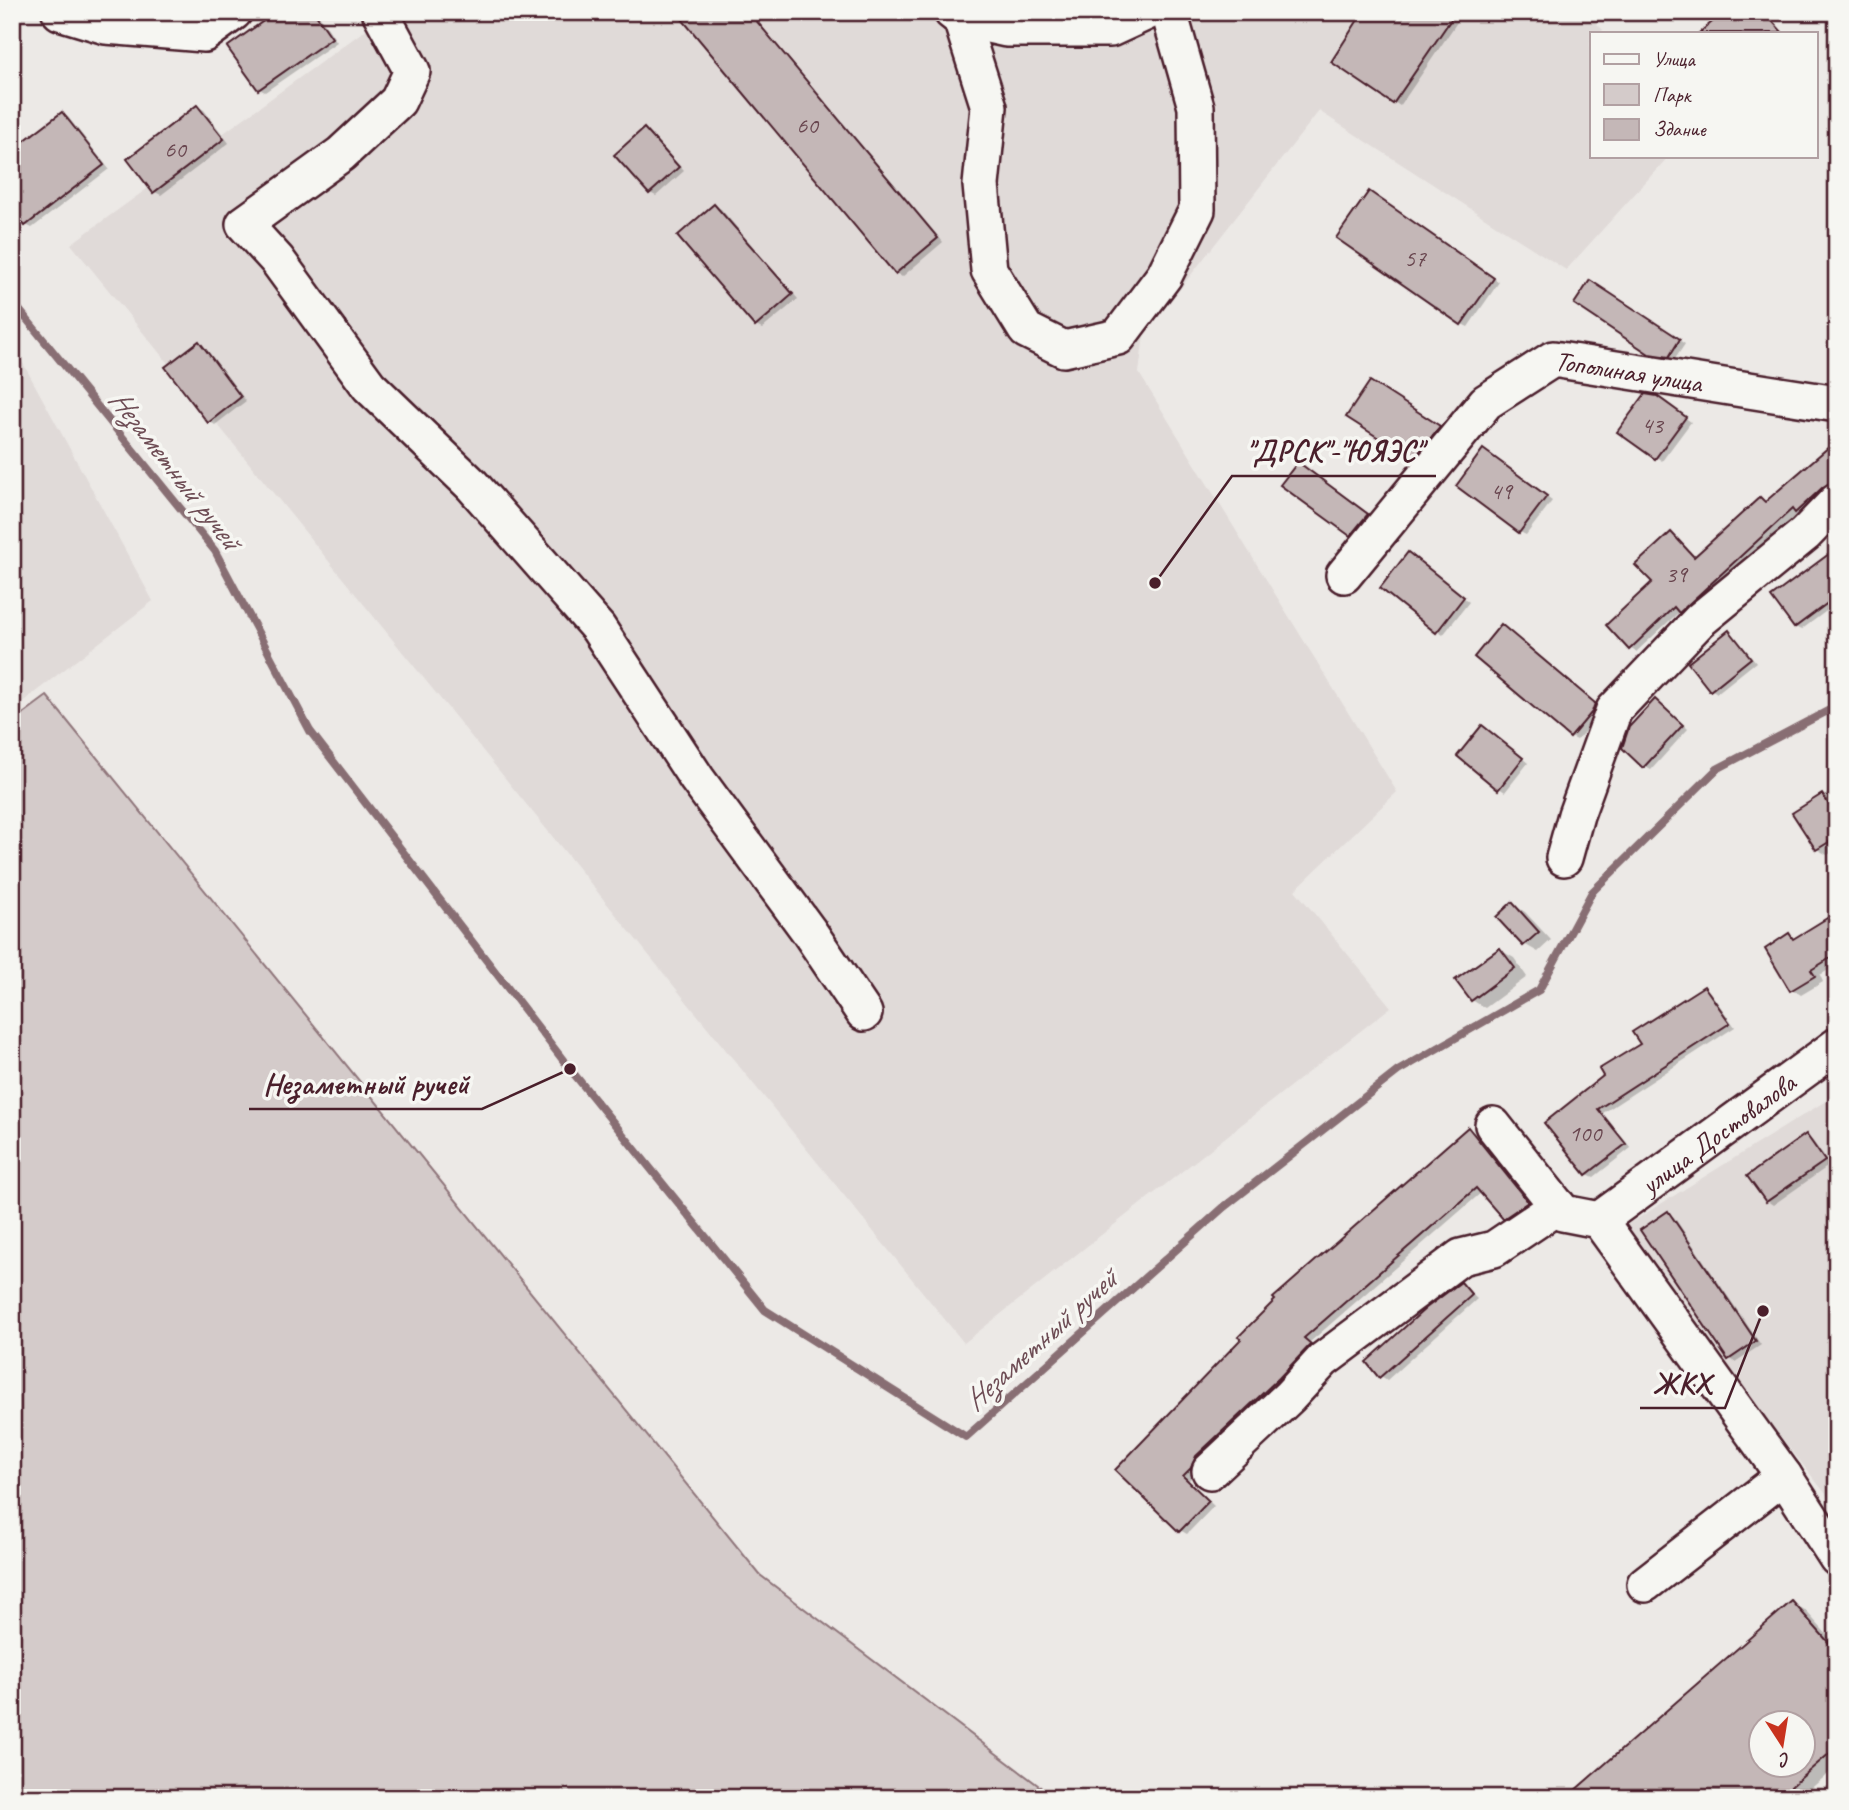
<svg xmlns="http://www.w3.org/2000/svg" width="1849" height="1810" viewBox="0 0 1849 1810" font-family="Caveat,sans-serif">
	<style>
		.built { fill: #e0dad8 }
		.green { fill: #d4cbca; stroke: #8f757a; stroke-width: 2 }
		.shadow { fill: #0003; fill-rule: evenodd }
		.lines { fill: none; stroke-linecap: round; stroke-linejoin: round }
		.stream { stroke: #886e73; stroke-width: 8 }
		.building { fill: #c4b7b7; stroke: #4a1f2b; stroke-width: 2; fill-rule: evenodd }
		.minor-casing { stroke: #4a1f2b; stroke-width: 40 }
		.minor { stroke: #f6f6f2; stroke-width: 35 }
		.labels { text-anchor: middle; stroke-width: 7; stroke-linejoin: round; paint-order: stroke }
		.number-label { font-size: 24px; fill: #68454e }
		.street-label { font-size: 28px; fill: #4a1f2b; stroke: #f6f6f2 }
		.water-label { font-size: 30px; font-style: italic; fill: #6e4d55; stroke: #f6f6f2 }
		.leader { fill: none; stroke: #4a1f2b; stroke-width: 2.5 }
		.callout-dot { fill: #4a1f2b; stroke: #f6f6f2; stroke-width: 2.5 }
		.callout-label { font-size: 30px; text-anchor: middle; font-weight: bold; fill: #4a1f2b; stroke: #f6f6f2; stroke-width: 7; stroke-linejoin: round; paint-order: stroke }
	</style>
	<rect width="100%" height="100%" fill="#ece9e6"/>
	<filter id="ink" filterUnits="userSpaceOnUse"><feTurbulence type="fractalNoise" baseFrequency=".0143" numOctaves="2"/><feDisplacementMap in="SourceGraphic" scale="14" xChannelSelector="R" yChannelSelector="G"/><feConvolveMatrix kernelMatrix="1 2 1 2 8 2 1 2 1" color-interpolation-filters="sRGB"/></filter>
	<g filter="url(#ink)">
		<g class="built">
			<path d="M390 12H1585L1603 30 1600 33H1592L1590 45 1592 47V156H1669L1566 270 1319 111 1144 335 1139 373 1397 792 1295 890 1391 1007 964 1343 71 244Z"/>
			<path d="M12 343 153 601 12 710Z"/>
			<path d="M1837 1094V1508L1750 1398 1627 1225Z"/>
		</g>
		<path class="green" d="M47 696 760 1575 1055 1798H12V722Z"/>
		<g class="shadow">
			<path d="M279 12H317L337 42 265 92 259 89Z"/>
			<path d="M678 12H750L943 242 902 277 896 273Z"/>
			<path d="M1365 12H1464L1400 106 1333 61Z"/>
			<path d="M1726 12H1765L1784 33H1702Z"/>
			<path d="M198 107 204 110 229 143 161 195 155 192 130 159Z"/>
			<path d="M62 114 68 117 109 169 32 228 26 225Z"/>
			<path d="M645 130 651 134 684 171 656 196 650 193Z"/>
			<path d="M1375 197 1499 282 1468 327 1462 324Z"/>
			<path d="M715 206 721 209 798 299 762 329 756 326Z"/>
			<path d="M1597 285 1685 344 1675 359 1657 356 1650 352Z"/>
			<path d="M199 343 205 347 246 401 215 425 209 421Z"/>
			<path d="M1370 383 1445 431 1420 462 1349 416Z"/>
			<path d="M1663 402 1691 422 1662 461 1620 432Z"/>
			<path d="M1837 445V484L1802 515 1798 513 1686 615 1680 611 1636 652 1630 648 1671 534 1695 557 1761 499 1766 503Z"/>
			<path d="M1490 455 1552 501 1526 535 1520 532Z"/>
			<path d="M1304 468 1373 519 1357 538 1351 535Z"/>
			<path d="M1837 551V603L1801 630 1795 627Z"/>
			<path d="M1415 558 1469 602 1443 635 1437 631Z"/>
			<path d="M1502 626 1601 708 1598 716 1577 740 1571 737Z"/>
			<path d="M1729 632 1735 636 1756 662 1717 693 1711 689Z"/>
			<path d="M1661 705 1688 729 1651 770 1644 766Z"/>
			<path d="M1489 731 1528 763 1505 792 1499 788Z"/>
			<path d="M1837 788V850L1827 855 1817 849 1795 814Z"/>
			<path d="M1512 904 1525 912 1551 940 1538 952 1524 944Z"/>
			<path d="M1837 914V965L1820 975 1823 982 1801 995 1792 989 1789 935 1796 939Z"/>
			<path d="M1500 950 1514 958 1527 977 1485 1008 1472 1000Z"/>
			<path d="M1704 988 1710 992 1735 1027 1603 1113 1631 1148 1594 1177 1587 1174 1547 1123 1642 1044Z"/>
			<path d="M1469 1129 1475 1133 1534 1206 1511 1222 1504 1218 1482 1192 1310 1342 1316 1349 1188 1481 1214 1506 1187 1534 1180 1530 1117 1470Z"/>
			<path d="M1806 1136 1812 1140 1830 1165 1773 1205 1767 1201Z"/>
			<path d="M1668 1213 1674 1217 1761 1345 1735 1362 1729 1359Z"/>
			<path d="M1461 1284 1477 1299 1387 1380 1381 1376Z"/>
			<path d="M1792 1603 1805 1610 1837 1646V1766L1800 1798H1579ZM1762 1722H1804V1764H1762Z"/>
		</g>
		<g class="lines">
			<path class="stream" d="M12 301 215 551 310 731 570 1069 765 1310 966 1437 1224 1207 1398 1071 1539 990 1592 892 1717 769 1837 706"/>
		</g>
		<g class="building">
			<path d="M276 12H314L332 38 258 90 227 47Z"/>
			<path d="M676 12H749L938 238 895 274Z"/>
			<path d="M1363 12H1456L1393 104 1331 62Z"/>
			<path d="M1724 12H1764L1783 33H1699Z"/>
			<path d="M197 105 224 139 153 193 127 159Z"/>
			<path d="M62 112 104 165 25 226 12 210V150Z"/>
			<path d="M644 128 679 167 649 194 614 155Z"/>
			<path d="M1369 191 1494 278 1461 325 1336 238Z"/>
			<path d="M714 204 793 294 755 327 677 236Z"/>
			<path d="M1590 280 1680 339 1669 357 1649 354 1574 304Z"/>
			<path d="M199 341 241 397 208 423 165 367Z"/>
			<path d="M1370 381 1440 426 1413 460 1346 417Z"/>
			<path d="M1645 394 1657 396 1686 417 1655 459 1617 432Z"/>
			<path d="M1837 440V478L1823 487 1795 513 1792 509 1679 613 1674 607 1629 650 1606 625 1652 582 1635 565 1671 532 1694 557 1760 497 1765 502Z"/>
			<path d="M1483 449 1547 496 1519 533 1456 486Z"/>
			<path d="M1298 462 1368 514 1350 536 1280 485Z"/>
			<path d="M1837 548V596L1794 628 1771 597Z"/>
			<path d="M1408 552 1464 597 1436 633 1380 588Z"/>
			<path d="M1501 624 1595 703 1592 712 1570 738 1474 657Z"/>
			<path d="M1729 630 1751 658 1710 691 1688 663Z"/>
			<path d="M1655 699 1683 725 1643 768 1622 748 1629 727Z"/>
			<path d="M1482 725 1523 758 1498 790 1457 756Z"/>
			<path d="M1822 794 1837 817V837L1816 850 1792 813Z"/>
			<path d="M1512 902 1539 932 1523 946 1496 917Z"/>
			<path d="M1837 912V954L1811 970 1815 976 1790 991 1765 949 1789 933 1793 939Z"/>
			<path d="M1500 948 1515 968 1471 1001 1455 980Z"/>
			<path d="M1704 986 1730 1023 1598 1109 1626 1144 1586 1175 1544 1123 1603 1076 1599 1069 1640 1044 1632 1032Z"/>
			<path d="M1468 1127 1528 1202 1503 1219 1476 1188 1304 1338 1311 1344 1279 1378 1196 1456 1191 1468 1183 1476 1209 1501 1179 1532 1115 1470 1241 1339 1238 1337 1275 1300 1273 1298Z"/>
			<path d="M1806 1134 1825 1161 1766 1202 1747 1176Z"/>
			<path d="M1668 1211 1756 1341 1728 1360 1640 1230Z"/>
			<path d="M1461 1282 1472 1295 1379 1378 1366 1362 1426 1308Z"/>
			<path d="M1792 1601 1837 1652V1747L1816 1765 1778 1798H1566ZM1761 1723H1803V1765H1761Z"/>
		</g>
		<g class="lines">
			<defs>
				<g id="minor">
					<path d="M60 12 106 26 204 34 234 12"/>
					<path d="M380 12 412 71 398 101 341 154 244 224 277 260 369 386 472 485 598 628 697 779 808 930 864 1013"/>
					<path d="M952 12 961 19 1006 29H1110L1147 12"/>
					<path d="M961 19 989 107 981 185 989 270 1026 330 1064 349 1118 337 1164 276 1197 210 1196 107 1169 12"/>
					<path id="s1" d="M1344 575 1486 402 1553 359 1837 404"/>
					<path d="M1564 858 1576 815 1614 710 1700 620 1805 534 1837 501"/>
					<path d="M1493 1125 1563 1213 1599 1220 1784 1476 1837 1558"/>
					<path id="s2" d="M1599 1220 1837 1046"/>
					<path d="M1210 1471 1289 1397 1323 1360 1461 1257 1494 1249 1558 1206"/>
					<path d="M1645 1584 1784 1476"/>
				</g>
			</defs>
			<use href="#minor" class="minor-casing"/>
			<use href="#minor" class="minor"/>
		</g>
	</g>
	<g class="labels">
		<g class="number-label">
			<text x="807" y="133">60</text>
			<text x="175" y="157">60</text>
			<text x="1415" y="266">57</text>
			<text x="1652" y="433">43</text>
			<text x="1501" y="499">49</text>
			<text x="1676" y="582">39</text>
			<text x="1585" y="1141">100</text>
		</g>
		<g class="street-label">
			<text dy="10" stroke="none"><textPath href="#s1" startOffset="380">Тополиная улица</textPath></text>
			<text dy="10" stroke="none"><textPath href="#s2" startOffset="147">улица Достовалова</textPath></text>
		</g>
		<g class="water-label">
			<text transform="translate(175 469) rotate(52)" y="10">Незаметный ручей</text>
			<text transform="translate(1040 1340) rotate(-42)" y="10">Незаметный ручей</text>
		</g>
	</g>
	<path class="leader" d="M1155 583L1232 476H1436M570 1069L482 1109H249M1763 1311L1725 1408H1640"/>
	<g class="callout-dot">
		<circle cx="1155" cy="583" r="7"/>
		<circle cx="570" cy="1069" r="7"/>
		<circle cx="1763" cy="1311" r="7"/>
	</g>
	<g class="callout-label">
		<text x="1334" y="461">"ДРСК"-"ЮЯЭС"</text>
		<text x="366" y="1094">Незаметный ручей</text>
		<text x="1682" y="1393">ЖКХ</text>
	</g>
	<rect width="1849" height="1810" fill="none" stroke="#f6f6f2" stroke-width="42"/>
	<rect x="21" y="21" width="1807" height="1768" fill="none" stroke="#4a1f2b" stroke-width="2.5" filter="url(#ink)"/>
	<rect x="1590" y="32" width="228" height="126" fill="#f6f6f2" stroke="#b1a0a2" stroke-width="2"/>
	<rect x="1604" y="54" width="35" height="10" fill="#f6f6f2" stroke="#b1a0a2" stroke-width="2"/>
	<text x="1653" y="66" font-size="21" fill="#4a1f2b">Улица</text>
	<rect x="1604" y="84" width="35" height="21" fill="#d4cbca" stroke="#b1a0a2" stroke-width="2"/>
	<text x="1653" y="102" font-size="21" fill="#4a1f2b">Парк</text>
	<rect x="1604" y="119" width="35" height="21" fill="#c4b7b7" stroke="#b1a0a2" stroke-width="2"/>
	<text x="1653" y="136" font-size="21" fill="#4a1f2b">Здание</text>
	<g transform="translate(1782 1744) rotate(168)"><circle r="33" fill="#f6f6f2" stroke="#b1a0a2" stroke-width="2"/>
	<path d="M0-5L12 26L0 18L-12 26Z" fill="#c8321e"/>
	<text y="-10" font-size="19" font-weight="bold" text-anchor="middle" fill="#4a1f2b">С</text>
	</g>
</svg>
